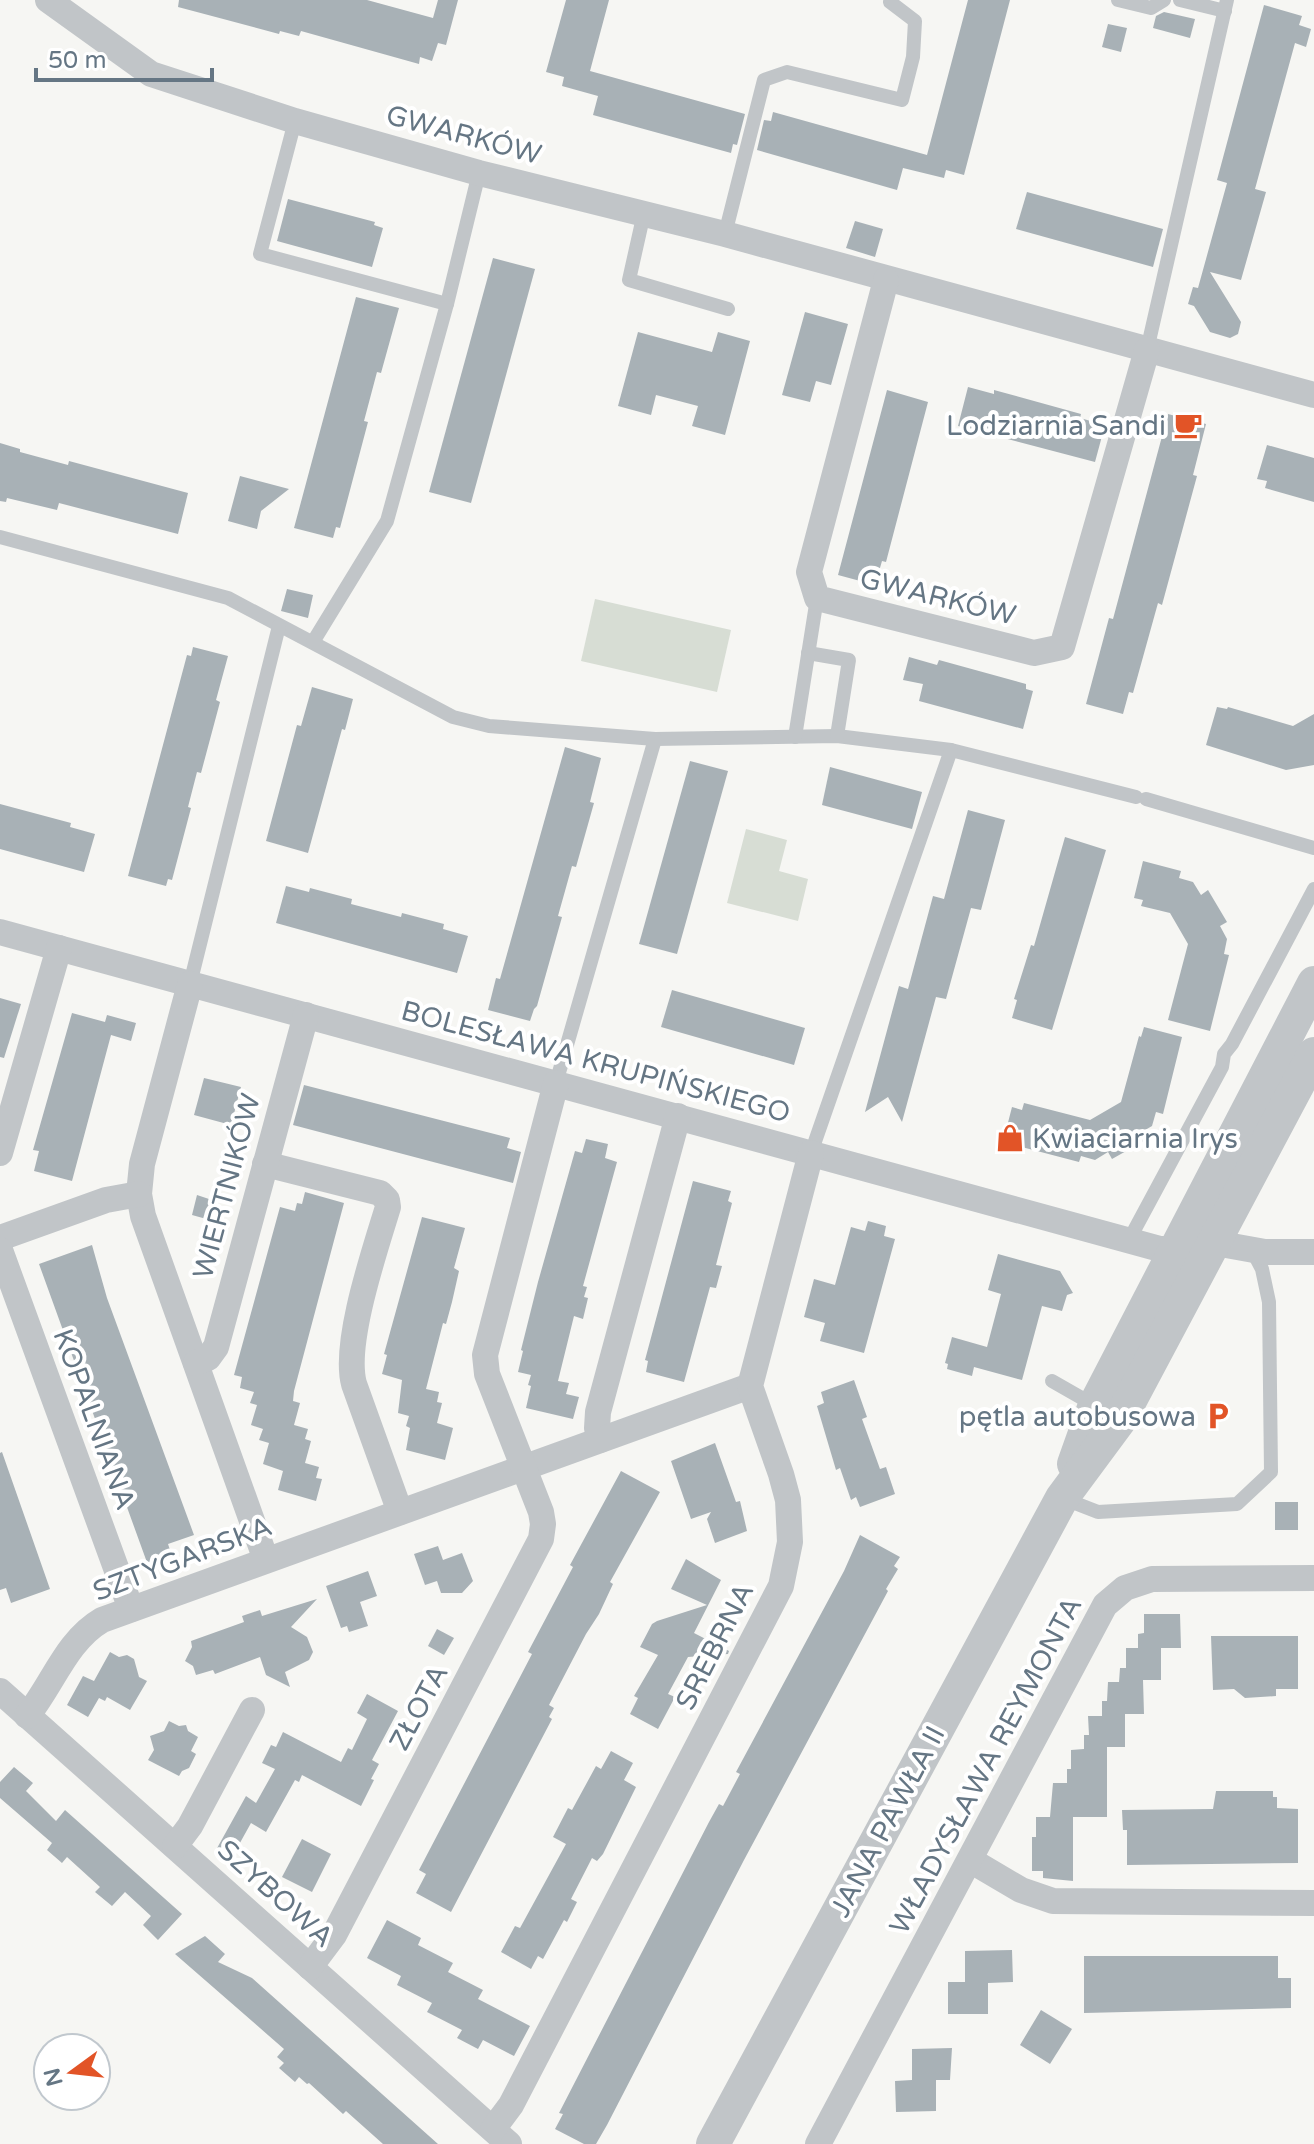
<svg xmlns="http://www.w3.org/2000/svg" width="1314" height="2144" viewBox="0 0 1314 2144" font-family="'Varela Round',sans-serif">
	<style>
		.green { fill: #d7ddd4 }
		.building { fill: #a8b1b6 }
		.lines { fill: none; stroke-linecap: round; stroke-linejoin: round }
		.service { stroke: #c1c5c8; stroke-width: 14 }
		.minor { stroke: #c1c5c8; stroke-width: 26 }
		.tertiary { stroke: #c1c5c8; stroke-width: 34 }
		.labels { text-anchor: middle; stroke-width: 8; stroke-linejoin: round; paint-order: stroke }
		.street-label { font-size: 28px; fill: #657684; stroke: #fff }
		.poi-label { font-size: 28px; fill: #657684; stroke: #fff; text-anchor: end }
	</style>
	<rect width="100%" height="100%" fill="#f6f6f3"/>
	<g class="green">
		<path d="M595 599 731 630 717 692 581 661Z"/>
		<path d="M746 829 787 840 779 871 808 879 798 921 727 903Z"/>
	</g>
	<g class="building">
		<path d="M179 0H367L433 18 438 0H458L446 45 438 43 432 61 420 57 419 64 301 31 299 36 280 31 279 34 227 20 178 7Z"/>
		<path d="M566 0H609L590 71 745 114 737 145 733 144 731 153 593 115 598 96 562 86 564 77 546 72Z"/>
		<path d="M968 0H1010L964 175 946 170 944 178 903 168 897 190 757 150 764 120 771 121 773 112 927 155Z"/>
		<path d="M1264 5 1302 16 1299 25 1311 29 1306 47 1295 43 1255 189 1266 192 1241 280 1210 272 1241 322 1238 334 1230 338 1210 332 1194 306 1188 304 1193 287 1198 288 1227 183 1217 180Z"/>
		<path d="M1164 12 1195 19 1190 38 1153 28 1156 16Z"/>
		<path d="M1108 24 1127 28 1121 52 1102 47Z"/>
		<path d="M1027 192 1163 229 1153 267 1016 229Z"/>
		<path d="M288 199 375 222 374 225 383 228 372 267 277 241Z"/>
		<path d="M855 221 883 229 875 257 846 248Z"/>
		<path d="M493 258 535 269 471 503 429 492Z"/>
		<path d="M356 297 399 308 381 373 377 372 364 421 368 422 340 528 336 527 333 538 294 528Z"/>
		<path d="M805 312 848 324 831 385 816 381 810 402 782 395Z"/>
		<path d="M638 332 712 352 718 332 750 341 725 435 692 426 698 406 656 395 651 415 618 406Z"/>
		<path d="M968 387 994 394V390L1081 414 1080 418 1105 425 1095 462 958 426Z"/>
		<path d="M887 390 928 402 886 562 882 561 875 585 838 575Z"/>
		<path d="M1168 414 1206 424 1193 475 1197 476 1162 605 1158 603 1133 693 1129 692 1123 714 1086 704 1109 618 1113 619Z"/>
		<path d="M0 443 20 449V452L68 465 69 461 188 493 178 534 59 503 57 510 7 498 6 502 0 501Z"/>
		<path d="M1267 445 1314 458V502L1265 488 1267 481 1257 479Z"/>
		<path d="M240 476 289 489 261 511 257 529 228 521Z"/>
		<path d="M287 589 313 595 308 618 281 611Z"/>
		<path d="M193 647 228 656 216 700 220 702 201 773 197 772 188 807 191 808 172 880 168 879 166 886 128 876 187 655 191 656Z"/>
		<path d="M909 657 937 665 939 660 1026 684V689L1033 691 1023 729 919 701 923 684 903 680Z"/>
		<path d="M312 687 353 699 345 730 342 729 308 853 266 841 297 725 301 726Z"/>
		<path d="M1217 707 1227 709 1228 707 1293 726 1314 714V765L1286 770 1206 745Z"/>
		<path d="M565 747 601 758 590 802 594 803 576 867 572 866 558 916 562 917 537 1006 534 1009 530 1021 488 1010 496 978 500 979Z"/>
		<path d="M690 761 728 771 677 954 639 944Z"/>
		<path d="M830 767 922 792 912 829 822 805Z"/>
		<path d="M0 804 71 823 70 827 95 834 84 872 0 849Z"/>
		<path d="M968 810 1005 820 981 910 971 908 946 999 936 997 902 1122 888 1097 865 1112 899 986 908 989 933 896 944 899Z"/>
		<path d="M1065 837 1106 850 1052 1030 1012 1018 1017 1000 1014 999 1031 945 1034 946Z"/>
		<path d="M1143 861 1181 871 1179 878 1193 882 1201 895 1208 890 1227 922 1220 926 1227 939 1224 954 1229 955 1210 1031 1168 1020 1188 944 1170 913 1141 906 1143 900 1134 898Z"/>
		<path d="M286 886 309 892 310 888 352 899 351 904 401 917 402 913 444 924 443 929 468 936 457 973 276 923Z"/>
		<path d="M672 990 805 1028 794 1065 661 1027Z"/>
		<path d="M0 998 21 1004 4 1058 0 1057Z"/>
		<path d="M72 1013 105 1022 107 1015 136 1023 131 1041 111 1035 72 1181 34 1171 39 1151 33 1150Z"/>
		<path d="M1144 1027 1182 1037 1163 1114 1156 1112 1152 1126 1140 1133 1144 1141 1112 1159 1108 1152 1095 1160 1081 1156 1079 1162 1003 1142 1012 1107 1022 1110 1024 1103 1090 1120 1121 1102 1139 1036 1141 1037Z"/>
		<path d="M204 1078 241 1087 231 1125 194 1115Z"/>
		<path d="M304 1085 510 1138 507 1148 521 1152 513 1183 293 1125Z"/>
		<path d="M586 1139 608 1144 605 1158 617 1162 583 1286 587 1287 584 1297 588 1298 583 1319 574 1316 558 1381 569 1383 566 1394 579 1397 573 1419 526 1408 531 1386 528 1385 531 1375 518 1372 523 1351 521 1350 538 1282 575 1151 582 1153Z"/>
		<path d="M693 1181 731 1191 728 1201 732 1203 716 1265 722 1266 716 1288 710 1287 684 1382 646 1372 648 1361 645 1360Z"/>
		<path d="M305 1192 344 1203 294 1391 293 1401 300 1403 294 1425 308 1429 305 1439 311 1441 305 1463 319 1467 316 1478 322 1479 316 1501 278 1490 283 1471 263 1464 269 1443 259 1440 263 1429 251 1425 257 1405 250 1403 254 1392 240 1388 242 1377 234 1375 280 1207 295 1211 297 1203 302 1204Z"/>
		<path d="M197 1195 215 1201 210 1220 192 1215Z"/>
		<path d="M422 1217 465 1228 454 1268 459 1271 452 1302 446 1324 443 1323 426 1389 439 1392 437 1402 442 1403 437 1423 453 1428 445 1460 406 1450 410 1428 406 1426 409 1416 398 1413 402 1380 382 1374 387 1355 384 1354Z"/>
		<path d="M868 1221 886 1226 884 1236 895 1239 864 1353 820 1341 825 1323 804 1317 814 1279 835 1285 851 1227 865 1231Z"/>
		<path d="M92 1245 107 1298 194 1535 168 1544 173 1559 149 1568 39 1264Z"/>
		<path d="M998 1254 1060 1271 1073 1293 1067 1295 1062 1311 1042 1306 1022 1380 974 1367 972 1376 947 1369 948 1364 945 1363 952 1337 987 1347 1001 1294 988 1290Z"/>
		<path d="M854 1380 867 1417 862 1419 880 1469 886 1467 895 1494 860 1507 856 1497 851 1500 840 1468 836 1470 817 1406 824 1403 821 1392Z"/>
		<path d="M715 1443 736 1502 740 1501 747 1531 715 1543 707 1519 711 1512 691 1519 671 1461Z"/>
		<path d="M2 1452 50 1589 11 1603 6 1588 0 1590V1453Z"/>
		<path d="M621 1471 660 1492 610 1582 613 1584 599 1614 586 1634 549 1705 554 1708 549 1717 552 1719 451 1912 416 1893 426 1874 419 1870 532 1654 528 1652 573 1567 570 1565Z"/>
		<rect x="1275" y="1502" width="23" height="28"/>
		<path d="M860 1535 900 1557 894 1566 898 1569 886 1589 888 1591 744 1860 607 2125 596 2144H584L555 2129 563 2114 559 2113 709 1822 719 1804 723 1806 740 1774 736 1772 844 1571Z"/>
		<path d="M438 1546 443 1560 462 1553 473 1581 462 1593H441L437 1581 425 1585 414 1554Z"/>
		<path d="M686 1559 721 1580 694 1633 729 1651 728 1654 688 1657 668 1694 675 1697 658 1729 630 1714 638 1698 634 1696 658 1655 640 1647 652 1624 657 1621 707 1605 671 1589Z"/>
		<path d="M368 1571 377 1596 360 1602 368 1626 349 1632 347 1626 341 1628 326 1586Z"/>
		<path d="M317 1599 291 1627 307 1637 313 1652 309 1660 285 1672 290 1687 266 1675 260 1657 215 1674 213 1670 196 1675 193 1666 185 1661 192 1647 191 1641 244 1622 242 1616 260 1610 262 1616Z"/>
		<path d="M1144 1614H1180L1181 1648H1161V1680H1143L1144 1714H1125V1747H1107V1817H1073V1881L1043 1878V1871H1032V1837H1036V1817H1050L1053 1783H1067V1769H1071V1750L1084 1749V1735H1089L1088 1716H1102V1701H1107L1108 1682H1119L1120 1668H1126V1648H1138V1634L1144 1633Z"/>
		<path d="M437 1629 454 1638 444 1655 428 1646Z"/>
		<path d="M1211 1636H1298V1689H1276V1696L1245 1698 1234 1689 1213 1690Z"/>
		<path d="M110 1652 119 1657 127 1655 134 1659 139 1677 147 1681 130 1710 107 1697 105 1701 99 1698 88 1717 67 1705 83 1676 94 1681Z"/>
		<path d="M367 1694 398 1711 372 1760 379 1764 371 1779 374 1780 361 1806 302 1775 299 1782 295 1780 266 1832 251 1823 231 1859 216 1850 246 1796 256 1803 275 1769 262 1763 271 1745 276 1747 283 1732 341 1762 348 1748 352 1750 367 1719 357 1713Z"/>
		<path d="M169 1721 179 1726 186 1725 188 1731 198 1737 191 1751 196 1754 189 1768 182 1771 179 1776 148 1760 154 1750 150 1736 164 1731Z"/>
		<path d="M611 1751 633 1763 624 1780 636 1787 603 1854 597 1861 592 1858 571 1899 577 1902 567 1922 564 1920 543 1959 538 1956 531 1969 501 1952 515 1926 520 1928 566 1844 553 1837 568 1808 572 1810 596 1766 601 1769Z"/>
		<path d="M14 1767 33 1783 26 1791 56 1821 65 1810 182 1914 158 1940 143 1925 151 1916 125 1892 112 1906 95 1892 100 1887 67 1857 62 1863 47 1850 52 1843 0 1798V1782Z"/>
		<path d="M1216 1791H1273V1797H1277V1808L1298 1809V1863L1127 1865V1830H1123L1122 1810 1213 1809Z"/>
		<path d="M302 1839 331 1854 312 1892 282 1877Z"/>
		<path d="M387 1920 421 1938 418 1945 453 1963 448 1972 483 1990 478 1999 530 2026 514 2056 483 2040 478 2049 457 2038 462 2030 427 2012 432 2003 397 1985 401 1976 367 1958Z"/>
		<path d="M205 1936 225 1954 218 1962 252 1978 438 2144H383L346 2111 343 2114 309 2083 307 2084 299 2077 295 2082 279 2068 284 2063 277 2057 284 2049 175 1954Z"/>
		<path d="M1012 1950 1013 1982 988 1983V2014H948V1982H965V1951Z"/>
		<path d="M1084 1956H1278V1978H1291V2008L1084 2013Z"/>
		<path d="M1041 2010 1072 2029 1050 2064 1020 2045Z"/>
		<path d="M952 2048 950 2080H936V2111L896 2112 895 2081 912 2080V2049Z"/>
	</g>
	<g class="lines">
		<g class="service">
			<path d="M1118 0 1151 8 1164 0"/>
			<path d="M1180 0 1225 11"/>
			<path d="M295 121 260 254 447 304"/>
			<path d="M644 213 629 280 728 309"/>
			<path d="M725 234 764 80 787 72 902 100 913 57 915 21 890 2"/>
			<path d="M1147 350 1227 0"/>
			<path d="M0 537 228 598 453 717 489 726 655 739 837 736 951 750 1136 797"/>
			<path d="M313 642 387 521 447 304 479 173"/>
			<path d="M808 653 849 660 837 736"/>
			<path d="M795 737 817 598"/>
			<path d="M1146 799 1314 848"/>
			<path d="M190 984 279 626"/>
			<path d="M556 1083 655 739"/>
			<path d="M811 1153 951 750"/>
			<path d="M1129 1240 1222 1067 1224 1054 1232 1044 1314 889"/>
			<path d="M1052 1381 1094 1405"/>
			<path d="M1062 1498 1098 1512 1237 1504 1271 1472 1269 1302 1262 1269 1252 1250"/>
		</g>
		<g class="minor">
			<path d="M48 0 151 74 295 121 479 173 725 234 1314 395"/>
			<path d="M886 280 809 572 817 598 1034 653 1062 647 1147 350"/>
			<path d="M0 932 1160 1249H1176"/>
			<path d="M190 984 142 1164 139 1194 143 1216 266 1560"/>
			<path d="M0 1153 59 948"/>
			<path d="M265 1164 380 1193 387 1200 388 1207C375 1250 343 1343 354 1384L400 1512"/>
			<path d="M0 1238 106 1200 139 1194"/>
			<path d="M1215 1243 1265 1252H1314"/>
			<path d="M0 1250 131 1609"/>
			<path d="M196 1363 208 1358 216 1347 306 1015"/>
			<path d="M600 1440 597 1428 598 1412 678 1116"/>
			<path d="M0 1691 509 2144"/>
			<path d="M27 1716C53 1684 66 1641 102 1620L750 1386"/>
			<path d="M175 1846 190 1826 252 1710"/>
			<path d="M970 1860 1021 1890 1053 1901 1314 1903"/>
			<path d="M310 1967 334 1935 541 1539 543 1524 541 1512 487 1374 485 1355 556 1083"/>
			<path d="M493 2129 511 2105 781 1586 790 1542 788 1500 781 1474 750 1386 811 1153"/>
			<path d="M818 2144 1105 1605 1125 1588 1152 1579 1314 1578"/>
		</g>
		<g class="tertiary">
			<path d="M1074 1464 1095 1405 1314 983"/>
			<path d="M713 2144 1062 1498 1119 1421 1314 1054"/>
		</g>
	</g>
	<defs>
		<symbol id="cafe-bare" viewBox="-9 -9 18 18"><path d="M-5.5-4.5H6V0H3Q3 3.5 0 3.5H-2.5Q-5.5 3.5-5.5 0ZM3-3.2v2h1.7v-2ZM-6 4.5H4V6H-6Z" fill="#e25427" stroke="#fff" stroke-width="2.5" paint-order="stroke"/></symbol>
		<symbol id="shop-bare" viewBox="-9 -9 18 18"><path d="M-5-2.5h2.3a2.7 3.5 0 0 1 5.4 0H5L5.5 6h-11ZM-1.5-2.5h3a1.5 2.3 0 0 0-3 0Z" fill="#e25427" stroke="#fff" stroke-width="2.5" paint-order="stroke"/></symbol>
		<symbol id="parking-bare" viewBox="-9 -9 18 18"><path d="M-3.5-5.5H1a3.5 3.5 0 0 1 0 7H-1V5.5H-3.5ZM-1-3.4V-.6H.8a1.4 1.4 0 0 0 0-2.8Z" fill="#e25427" stroke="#fff" stroke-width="2.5" paint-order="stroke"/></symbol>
	</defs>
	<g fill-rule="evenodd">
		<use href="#cafe-bare" x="1168" y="405" width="40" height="40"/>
		<use href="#shop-bare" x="990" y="1118" width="40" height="40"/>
		<use href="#parking-bare" x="1198" y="1396" width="40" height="40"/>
	</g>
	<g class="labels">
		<g class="street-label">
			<text transform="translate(464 134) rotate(15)" y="10">GWARKÓW</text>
			<text transform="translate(938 596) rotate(14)" y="10">GWARKÓW</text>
			<text transform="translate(596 1061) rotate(15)" y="10">BOLESŁAWA KRUPIŃSKIEGO</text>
			<text transform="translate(226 1186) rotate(-75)" y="10">WIERTNIKÓW</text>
			<text transform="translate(95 1419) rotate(70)" y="10">KOPALNIANA</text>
			<text transform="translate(182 1558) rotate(-21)" y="10">SZTYGARSKA</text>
			<text transform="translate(714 1646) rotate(-63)" y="10">SREBRNA</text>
			<text transform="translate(418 1707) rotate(-62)" y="10">ZŁOTA</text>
			<text transform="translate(985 1765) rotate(-62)" y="10">WŁADYSŁAWA REYMONTA</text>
			<text transform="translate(887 1821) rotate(-62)" y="10">JANA PAWŁA II</text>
			<text transform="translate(276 1893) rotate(42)" y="10">SZYBOWA</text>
		</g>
		<g class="poi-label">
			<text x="1166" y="435">Lodziarnia Sandi</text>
			<text x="1032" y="1148" text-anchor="start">Kwiaciarnia Irys</text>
			<text x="1196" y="1426">pętla autobusowa</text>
		</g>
	</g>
	<g transform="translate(72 2072) rotate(255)"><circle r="38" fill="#ffffff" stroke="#c1c8ce" stroke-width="2"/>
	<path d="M0-6L14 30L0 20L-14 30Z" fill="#e25427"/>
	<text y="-12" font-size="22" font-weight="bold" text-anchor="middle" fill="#657684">N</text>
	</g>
	<path d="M36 68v12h176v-12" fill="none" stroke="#657684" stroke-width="4"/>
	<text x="48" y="68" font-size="24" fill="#657684" stroke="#ffffff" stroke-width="6" paint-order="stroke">50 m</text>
</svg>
